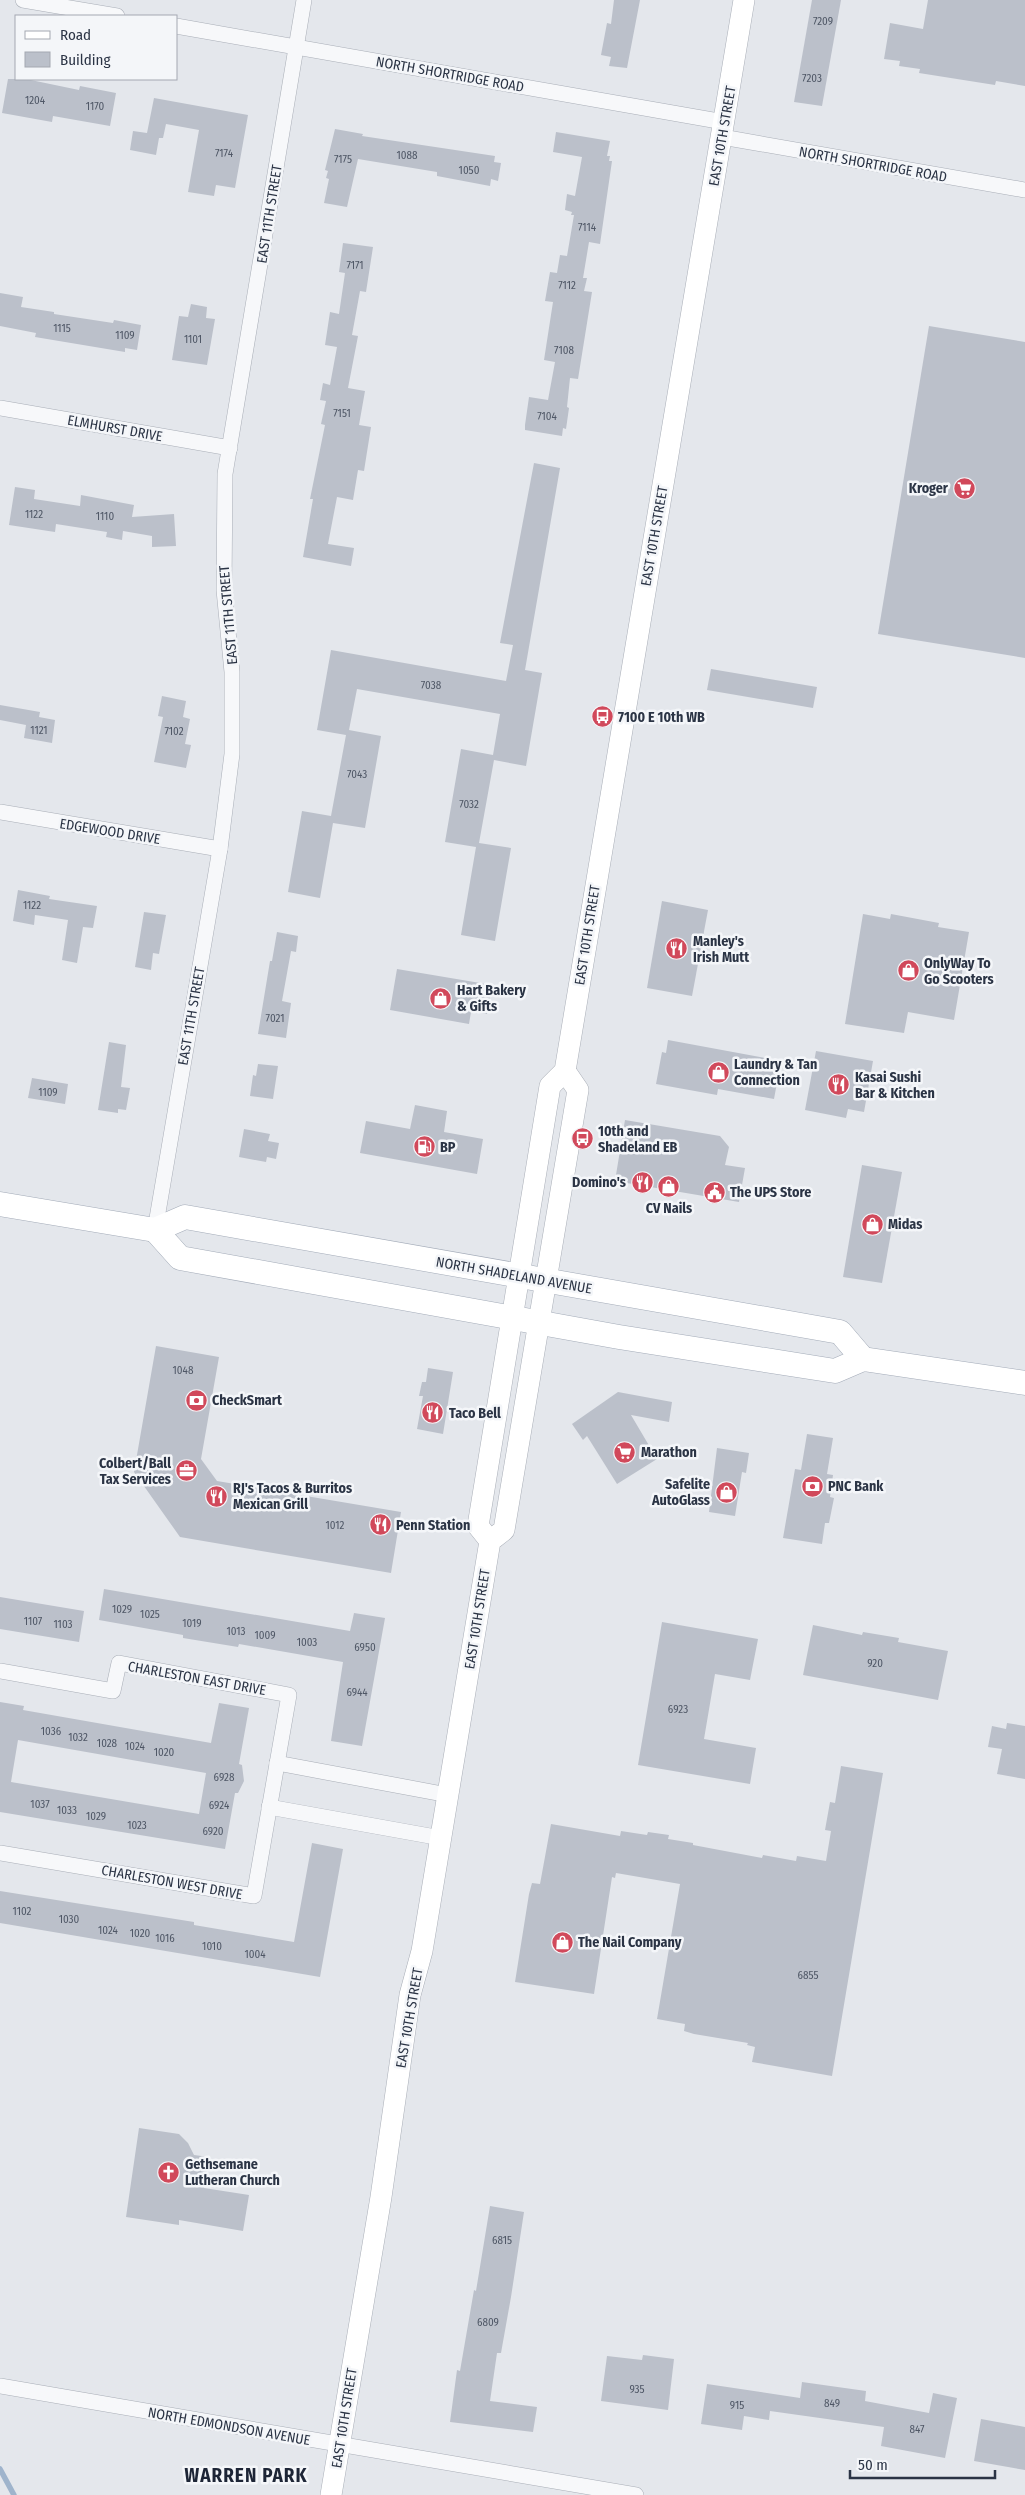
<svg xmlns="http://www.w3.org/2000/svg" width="1025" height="2495" viewBox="0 0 1025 2495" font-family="'Fira Sans Condensed',sans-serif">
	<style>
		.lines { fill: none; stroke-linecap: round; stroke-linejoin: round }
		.stream { stroke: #9fb4cc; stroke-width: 5.5 }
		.building { fill: #bbc0ca; fill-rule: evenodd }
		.street-casing { stroke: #a9aeb7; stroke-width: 16 }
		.secondary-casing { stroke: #a9aeb7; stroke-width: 22 }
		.primary-casing { stroke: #a3abb8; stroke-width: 25 }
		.street { stroke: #f7f8fa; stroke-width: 15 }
		.secondary { stroke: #fff; stroke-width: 21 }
		.primary { stroke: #fff; stroke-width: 24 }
		.labels { text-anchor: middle; stroke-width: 5; stroke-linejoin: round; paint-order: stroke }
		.number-label { font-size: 11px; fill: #4f5766 }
		.street-label { font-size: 14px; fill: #2b3445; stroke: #f4f6f9 }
		.poi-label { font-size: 14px; font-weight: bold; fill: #2b3445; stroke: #f4f6f9; text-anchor: start }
		.district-label { font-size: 19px; font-weight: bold; letter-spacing: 1px; fill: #1d2536; stroke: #f4f6f9 }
	</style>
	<rect width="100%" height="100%" fill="#e4e7ec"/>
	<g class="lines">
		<path class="stream" d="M0 2469 14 2495"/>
	</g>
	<g class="building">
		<path d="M614 0H640L627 68 609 66 611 57 601 55 607 23 611 24Z"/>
		<path d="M812 0H841L822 106 794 102Z"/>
		<path d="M928 0H1025V86L996 81 995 85 919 73 920 69 899 66 900 61 884 59 890 23 923 29Z"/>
		<path d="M8 79H26L79 90 80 86 116 93 110 126 53 116 52 122 2 113Z"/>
		<path d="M154 98 248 115 235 188 216 185 214 196 188 192 199 130 166 124 163 138H159L156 155 130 150 133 131 147 133Z"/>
		<path d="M335 129 363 134 362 136 495 156 494 162 501 163 498 181 491 179 490 186 437 176V172L358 159 347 207 324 203 329 179 326 178 328 171 325 170Z"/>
		<path d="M556 132 610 141 607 156H610L609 161H612L600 244 589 242 583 278H587L584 291 592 292 578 379 570 378 567 407 569 408 566 429 563 428 562 436 525 430V425L529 397 548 400 555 362 544 360 553 302 545 301 550 272 557 273 560 255 567 256 574 215H571L572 212 565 210 567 194 575 196 582 157 553 152Z"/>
		<path d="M343 243 373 247 366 292 360 291 352 335 358 336 348 388 365 391 359 425 371 427 367 452 364 471 358 470 353 500 337 497 328 544 354 548 351 566 303 557 313 499H310L325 425 321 424 326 401 320 400 323 383 330 385 337 347 325 345 330 312 339 314 345 273 339 272Z"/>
		<path d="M0 293 23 297 21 307 54 312V314L113 323 114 320 141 325 137 350 125 348V352L35 337 36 333 0 326Z"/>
		<path d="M191 304 207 307 206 318 215 319 207 365 172 360 179 316 188 317Z"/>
		<path d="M929 326 1025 342V658L878 634Z"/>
		<path d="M534 463 560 468 525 670 542 673 526 766 494 760 479 843 511 848 495 941 461 935 476 847 445 842 461 749 493 755 500 714 357 689 349 730 381 736 365 828 333 823 320 898 288 892 302 811 331 816 346 735 317 730 331 650 506 681 513 645 500 643Z"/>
		<path d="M15 487 35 490 34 499 80 506 81 495 134 505 132 517 174 514 176 546 152 547V536L123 531 122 540 106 537 107 532 56 524 55 532 9 525Z"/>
		<path d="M711 669 817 687 813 708 707 690Z"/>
		<path d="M162 696 186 701 183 717 190 719 185 744 191 745 186 768 154 762 163 717 158 716Z"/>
		<path d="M0 705 40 712 39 717 55 720 52 743 24 738 26 725 0 720Z"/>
		<path d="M18 890 50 896 49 899 97 906 93 928 83 927 77 963 62 960 68 920 35 915 34 925 13 921Z"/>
		<path d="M662 901 708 910 692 996 647 988Z"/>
		<path d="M144 912 166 915 159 954 153 953 151 970 135 967Z"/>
		<path d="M863 914 890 919 891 914 939 923 938 927 969 932 954 1020 908 1012 904 1033 845 1024Z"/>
		<path d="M277 932 298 936 296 952 291 951 282 1001 291 1003 286 1038 258 1034 270 961H272Z"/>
		<path d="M397 969 492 985 487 1014 471 1012 469 1024 390 1010Z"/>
		<path d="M668 1040 781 1061 774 1099 718 1089 717 1095 656 1084 662 1052 666 1053Z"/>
		<path d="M109 1042 126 1045 121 1087 130 1088 126 1110 118 1109V1113L98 1110Z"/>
		<path d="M816 1051 873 1061 864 1112 848 1109 846 1118 805 1110Z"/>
		<path d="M258 1064 278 1066 273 1099 250 1096 253 1075 256 1076Z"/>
		<path d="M32 1078 68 1084 65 1104 28 1098Z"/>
		<path d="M415 1105 447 1111 444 1132 483 1139 477 1174 360 1153 366 1121 410 1129Z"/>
		<path d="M625 1120 720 1136 729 1147 725 1165 745 1168 739 1202 615 1181Z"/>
		<path d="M244 1129 270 1134 268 1141 279 1143 276 1159 267 1157 266 1162 239 1157Z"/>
		<path d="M862 1165 902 1172 882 1283 843 1277Z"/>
		<path d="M156 1346 219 1357 201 1459 217 1481 401 1512 391 1573 180 1537 134 1472Z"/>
		<path d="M428 1368 453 1372 443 1434 417 1429 423 1396H419L422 1382H426Z"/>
		<path d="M618 1392 672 1402 669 1422 631 1415 657 1459 617 1484 587 1436 583 1440 572 1424Z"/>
		<path d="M807 1434 833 1438 827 1474 833 1475 830 1497 834 1498 829 1523H825L822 1544 783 1538 795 1469 801 1470Z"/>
		<path d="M717 1448 749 1453 746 1473 742 1472 735 1516 709 1512Z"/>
		<path d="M104 1589 350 1631 354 1613 385 1618 362 1746 331 1741 343 1662 239 1644 238 1647 183 1638V1635L99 1620Z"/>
		<path d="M0 1597 84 1611 79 1642 0 1629Z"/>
		<path d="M662 1622 758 1639 750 1680 715 1674 704 1739 756 1748 750 1784 638 1765Z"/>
		<path d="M813 1625 862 1635 863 1632 899 1638 898 1642 948 1651 938 1700 803 1675Z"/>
		<path d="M0 1702 24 1706 23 1710 211 1743 219 1703 249 1708 239 1764 242 1765 244 1781 238 1793H235L225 1849 0 1812ZM18 1740 206 1773 199 1814 11 1782Z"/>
		<path d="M1007 1723 1025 1726V1779L997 1774 1002 1749 988 1747 992 1726 1006 1729Z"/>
		<path d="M841 1766 883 1773 832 2076 752 2062 755 2047 747 2045 748 2043 694 2034 684 2031 685 2024 657 2019 680 1884 616 1873 615 1878 612 1877 594 1994 515 1982 529 1894 532 1883 540 1884 551 1824 620 1836 621 1831 647 1835 648 1832 669 1835 668 1839 693 1843V1845L762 1858 763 1855 796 1861 797 1856 826 1861 831 1831 825 1830 830 1802 835 1803Z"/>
		<path d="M312 1843 343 1849 320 1977 0 1923V1891L194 1922V1925L294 1942Z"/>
		<path d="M139 2128 179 2134 188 2143 194 2155 209 2157 204 2188 249 2195 243 2231 179 2220V2225L126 2217Z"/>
		<path d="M490 2206 524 2212 511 2297 501 2353H497L490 2401 537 2407 533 2432 450 2422 457 2370 460 2371 474 2290 476 2291Z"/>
		<path d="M643 2355 674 2359 668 2410 601 2401 607 2356 642 2360Z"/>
		<path d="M802 2382 866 2391 865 2401 929 2413 933 2393 957 2398 945 2458 881 2446 884 2427 770 2411 769 2420 744 2416 742 2430 701 2424 707 2384 800 2398Z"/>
		<path d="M981 2419 1025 2427V2470L974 2461Z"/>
	</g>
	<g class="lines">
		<defs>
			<g id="street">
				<path d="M23 0 117 16"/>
				<path d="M176 26 724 122"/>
				<path d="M722 137 1025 190"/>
				<path d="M0 408 230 448"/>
				<path d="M0 812 220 849"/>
				<path d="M155 1230 220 849 232 754V672L224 590 225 474 304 0"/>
				<path d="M0 1671 113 1691 119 1663 289 1695 254 1896 0 1853"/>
				<path d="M277 1763 448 1795"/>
				<path d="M269 1807 441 1838"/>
				<path d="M0 2386 636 2495"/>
			</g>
			<g id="secondary">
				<path d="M490 1541 478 1526 550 1086 565 1071 744 0"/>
				<path d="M331 2495 381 2197 410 1995 422 1951 490 1541 504 1530 578 1090 565 1071"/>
			</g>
			<g id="primary">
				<path d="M0 1204 155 1230 185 1217 840 1332 863 1359"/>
				<path d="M155 1230 180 1258 619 1337 835 1371 863 1359 1025 1383"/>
			</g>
		</defs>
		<use href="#street" class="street-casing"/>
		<use href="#secondary" class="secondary-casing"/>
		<use href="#primary" class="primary-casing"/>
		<use href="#street" class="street"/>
		<use href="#secondary" class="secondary"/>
		<use href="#primary" class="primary"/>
	</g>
	<defs>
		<symbol id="supermarket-disc" viewBox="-11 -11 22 22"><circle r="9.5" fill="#d1495b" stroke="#f4f6f9"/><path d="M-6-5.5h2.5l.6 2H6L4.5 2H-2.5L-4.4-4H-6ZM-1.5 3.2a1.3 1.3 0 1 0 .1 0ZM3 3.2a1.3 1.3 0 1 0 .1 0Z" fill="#fff"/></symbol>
		<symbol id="bus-disc" viewBox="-11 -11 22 22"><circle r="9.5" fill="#d1495b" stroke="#f4f6f9"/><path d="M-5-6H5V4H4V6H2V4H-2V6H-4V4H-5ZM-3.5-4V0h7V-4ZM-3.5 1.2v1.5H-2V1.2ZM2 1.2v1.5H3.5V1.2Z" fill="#fff"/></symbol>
		<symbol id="restaurant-disc" viewBox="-11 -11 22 22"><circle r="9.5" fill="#d1495b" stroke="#f4f6f9"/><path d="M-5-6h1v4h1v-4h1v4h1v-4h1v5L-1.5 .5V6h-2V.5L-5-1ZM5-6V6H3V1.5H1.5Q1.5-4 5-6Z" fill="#fff"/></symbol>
		<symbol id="shop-disc" viewBox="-11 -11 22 22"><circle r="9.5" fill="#d1495b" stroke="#f4f6f9"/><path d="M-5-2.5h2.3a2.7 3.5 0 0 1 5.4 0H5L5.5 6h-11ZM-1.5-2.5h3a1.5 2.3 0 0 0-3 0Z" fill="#fff"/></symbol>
		<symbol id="fuel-disc" viewBox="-11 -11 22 22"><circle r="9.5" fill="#d1495b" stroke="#f4f6f9"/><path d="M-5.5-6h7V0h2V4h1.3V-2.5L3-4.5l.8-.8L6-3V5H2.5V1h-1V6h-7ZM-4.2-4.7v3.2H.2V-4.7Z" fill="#fff"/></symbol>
		<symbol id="civic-disc" viewBox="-11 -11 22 22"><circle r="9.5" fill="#d1495b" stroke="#f4f6f9"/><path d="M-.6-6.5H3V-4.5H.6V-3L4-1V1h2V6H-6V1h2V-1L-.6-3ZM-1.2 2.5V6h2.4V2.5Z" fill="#fff"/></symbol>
		<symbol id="bank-disc" viewBox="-11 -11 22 22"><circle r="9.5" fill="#d1495b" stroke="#f4f6f9"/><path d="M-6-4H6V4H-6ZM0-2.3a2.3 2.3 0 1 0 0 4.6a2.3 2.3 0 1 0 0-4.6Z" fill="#fff"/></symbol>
		<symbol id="office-disc" viewBox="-11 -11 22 22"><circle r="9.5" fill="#d1495b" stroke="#f4f6f9"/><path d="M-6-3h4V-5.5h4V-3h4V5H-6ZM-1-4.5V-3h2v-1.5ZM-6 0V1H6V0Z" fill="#fff"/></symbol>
		<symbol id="church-disc" viewBox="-11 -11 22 22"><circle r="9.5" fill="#d1495b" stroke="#f4f6f9"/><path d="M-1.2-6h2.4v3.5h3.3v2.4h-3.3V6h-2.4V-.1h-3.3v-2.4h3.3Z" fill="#fff"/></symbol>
	</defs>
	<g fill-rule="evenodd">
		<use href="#supermarket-disc" x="952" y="476" width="25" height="25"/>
		<use href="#bus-disc" x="590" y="704" width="25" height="25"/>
		<use href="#restaurant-disc" x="664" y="936" width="25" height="25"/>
		<use href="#shop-disc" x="896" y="958" width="25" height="25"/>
		<use href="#shop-disc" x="428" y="986" width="25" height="25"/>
		<use href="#shop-disc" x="706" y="1060" width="25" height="25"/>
		<use href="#restaurant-disc" x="826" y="1072" width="25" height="25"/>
		<use href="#bus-disc" x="570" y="1126" width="25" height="25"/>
		<use href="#fuel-disc" x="412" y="1134" width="25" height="25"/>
		<use href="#restaurant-disc" x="630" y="1170" width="25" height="25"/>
		<use href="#shop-disc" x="656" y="1174" width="25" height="25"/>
		<use href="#civic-disc" x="702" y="1180" width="25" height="25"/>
		<use href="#shop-disc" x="860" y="1212" width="25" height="25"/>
		<use href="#bank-disc" x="184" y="1388" width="25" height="25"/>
		<use href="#restaurant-disc" x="420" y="1400" width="25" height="25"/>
		<use href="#supermarket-disc" x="612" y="1440" width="25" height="25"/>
		<use href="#office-disc" x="174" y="1458" width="25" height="25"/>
		<use href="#bank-disc" x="800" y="1474" width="25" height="25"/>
		<use href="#shop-disc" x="714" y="1480" width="25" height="25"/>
		<use href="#restaurant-disc" x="204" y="1484" width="25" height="25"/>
		<use href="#restaurant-disc" x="368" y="1512" width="25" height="25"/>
		<use href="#shop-disc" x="550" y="1930" width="25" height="25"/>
		<use href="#church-disc" x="156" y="2160" width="25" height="25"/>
	</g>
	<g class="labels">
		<g class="number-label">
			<text x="823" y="25">7209</text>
			<text x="812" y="82">7203</text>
			<text x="35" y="104">1204</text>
			<text x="95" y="110">1170</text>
			<text x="224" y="157">7174</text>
			<text x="407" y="159">1088</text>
			<text x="343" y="163">7175</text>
			<text x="469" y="174">1050</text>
			<text x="587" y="231">7114</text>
			<text x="355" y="269">7171</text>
			<text x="567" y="289">7112</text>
			<text x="62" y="332">1115</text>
			<text x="125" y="339">1109</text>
			<text x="193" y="343">1101</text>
			<text x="564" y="354">7108</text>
			<text x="342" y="417">7151</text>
			<text x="547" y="420">7104</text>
			<text x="34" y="518">1122</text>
			<text x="105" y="520">1110</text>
			<text x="431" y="689">7038</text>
			<text x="39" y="734">1121</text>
			<text x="174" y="735">7102</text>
			<text x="357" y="778">7043</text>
			<text x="469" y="808">7032</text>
			<text x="32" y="909">1122</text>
			<text x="275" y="1022">7021</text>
			<text x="48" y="1096">1109</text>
			<text x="183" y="1374">1048</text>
			<text x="335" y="1529">1012</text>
			<text x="122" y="1613">1029</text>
			<text x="150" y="1618">1025</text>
			<text x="33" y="1625">1107</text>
			<text x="192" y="1627">1019</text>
			<text x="63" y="1628">1103</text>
			<text x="236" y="1635">1013</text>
			<text x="265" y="1639">1009</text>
			<text x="307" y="1646">1003</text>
			<text x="365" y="1651">6950</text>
			<text x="875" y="1667">920</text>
			<text x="357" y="1696">6944</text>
			<text x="678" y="1713">6923</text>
			<text x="51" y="1735">1036</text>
			<text x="78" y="1741">1032</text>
			<text x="107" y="1747">1028</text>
			<text x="135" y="1750">1024</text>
			<text x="164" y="1756">1020</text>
			<text x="224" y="1781">6928</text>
			<text x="40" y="1808">1037</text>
			<text x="219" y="1809">6924</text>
			<text x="67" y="1814">1033</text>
			<text x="96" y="1820">1029</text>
			<text x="137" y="1829">1023</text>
			<text x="213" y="1835">6920</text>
			<text x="22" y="1915">1102</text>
			<text x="69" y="1923">1030</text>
			<text x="108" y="1934">1024</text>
			<text x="140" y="1937">1020</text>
			<text x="165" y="1942">1016</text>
			<text x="212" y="1950">1010</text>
			<text x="255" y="1958">1004</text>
			<text x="808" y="1979">6855</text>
			<text x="502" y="2244">6815</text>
			<text x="488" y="2326">6809</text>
			<text x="637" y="2393">935</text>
			<text x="832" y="2407">849</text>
			<text x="737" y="2409">915</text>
			<text x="917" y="2433">847</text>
		</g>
		<g class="street-label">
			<text transform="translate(450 74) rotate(10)" y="5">NORTH SHORTRIDGE ROAD</text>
			<text transform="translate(722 136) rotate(-80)" y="5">EAST 10TH STREET</text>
			<text transform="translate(873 164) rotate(10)" y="5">NORTH SHORTRIDGE ROAD</text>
			<text transform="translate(269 214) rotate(-81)" y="5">EAST 11TH STREET</text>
			<text transform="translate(115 428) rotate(10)" y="5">ELMHURST DRIVE</text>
			<text transform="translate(654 536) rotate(-80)" y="5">EAST 10TH STREET</text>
			<text transform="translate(228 615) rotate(-95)" y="5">EAST 11TH STREET</text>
			<text transform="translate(110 831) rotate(9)" y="5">EDGEWOOD DRIVE</text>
			<text transform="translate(587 935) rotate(-81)" y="5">EAST 10TH STREET</text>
			<text transform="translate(191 1016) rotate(-80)" y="5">EAST 11TH STREET</text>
			<text transform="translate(514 1275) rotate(10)" y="5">NORTH SHADELAND AVENUE</text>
			<text transform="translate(477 1619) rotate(-81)" y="5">EAST 10TH STREET</text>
			<text transform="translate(197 1678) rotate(10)" y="5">CHARLESTON EAST DRIVE</text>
			<text transform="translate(172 1882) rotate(10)" y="5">CHARLESTON WEST DRIVE</text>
			<text transform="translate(409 2018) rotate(-80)" y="5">EAST 10TH STREET</text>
			<text transform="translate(344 2418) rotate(-81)" y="5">EAST 10TH STREET</text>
			<text transform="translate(229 2426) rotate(10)" y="5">NORTH EDMONDSON AVENUE</text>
		</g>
		<g class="poi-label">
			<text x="948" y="493" text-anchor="end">Kroger</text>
			<text x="618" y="722">7100 E 10th WB</text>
			<text x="693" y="946">Manley's<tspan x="693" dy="16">Irish Mutt</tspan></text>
			<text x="924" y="968">OnlyWay To<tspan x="924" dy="16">Go Scooters</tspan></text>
			<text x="457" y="995">Hart Bakery<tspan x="457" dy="16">&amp; Gifts</tspan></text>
			<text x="734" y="1069">Laundry &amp; Tan<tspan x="734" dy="16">Connection</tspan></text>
			<text x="855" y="1082">Kasai Sushi<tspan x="855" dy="16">Bar &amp; Kitchen</tspan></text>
			<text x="598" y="1136">10th and<tspan x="598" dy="16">Shadeland EB</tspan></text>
			<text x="440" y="1152">BP</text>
			<text x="626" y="1187" text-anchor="end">Domino's</text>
			<text x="730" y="1197">The UPS Store</text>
			<text x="669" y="1213" text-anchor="middle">CV Nails</text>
			<text x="888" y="1229">Midas</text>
			<text x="212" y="1405">CheckSmart</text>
			<text x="449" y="1418">Taco Bell</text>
			<text x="641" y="1457">Marathon</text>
			<text x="171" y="1468" text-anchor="end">Colbert/Ball<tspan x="171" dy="16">Tax Services</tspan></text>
			<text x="710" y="1489" text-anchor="end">Safelite<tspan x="710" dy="16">AutoGlass</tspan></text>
			<text x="828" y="1491">PNC Bank</text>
			<text x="233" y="1493">RJ's Tacos &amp; Burritos<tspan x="233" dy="16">Mexican Grill</tspan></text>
			<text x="396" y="1530">Penn Station</text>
			<text x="578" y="1947">The Nail Company</text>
			<text x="185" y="2169">Gethsemane<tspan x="185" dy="16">Lutheran Church</tspan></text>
		</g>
		<g class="district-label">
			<text x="246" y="2482">WARREN PARK</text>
		</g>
	</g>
	<rect x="15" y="15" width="162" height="65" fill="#f4f6f9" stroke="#a4a8b1"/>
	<rect x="25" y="31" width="25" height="8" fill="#ffffff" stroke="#a4a8b1"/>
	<text x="60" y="40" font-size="15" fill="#2b3445">Road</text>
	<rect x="25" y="52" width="25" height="15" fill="#bbc0ca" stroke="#a4a8b1"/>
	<text x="60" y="65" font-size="15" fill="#2b3445">Building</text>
	<path d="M850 2470v8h145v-8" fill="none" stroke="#2b3445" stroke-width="2.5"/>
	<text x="858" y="2470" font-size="15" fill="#2b3445" stroke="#f4f6f9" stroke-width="4" paint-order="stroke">50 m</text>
</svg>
